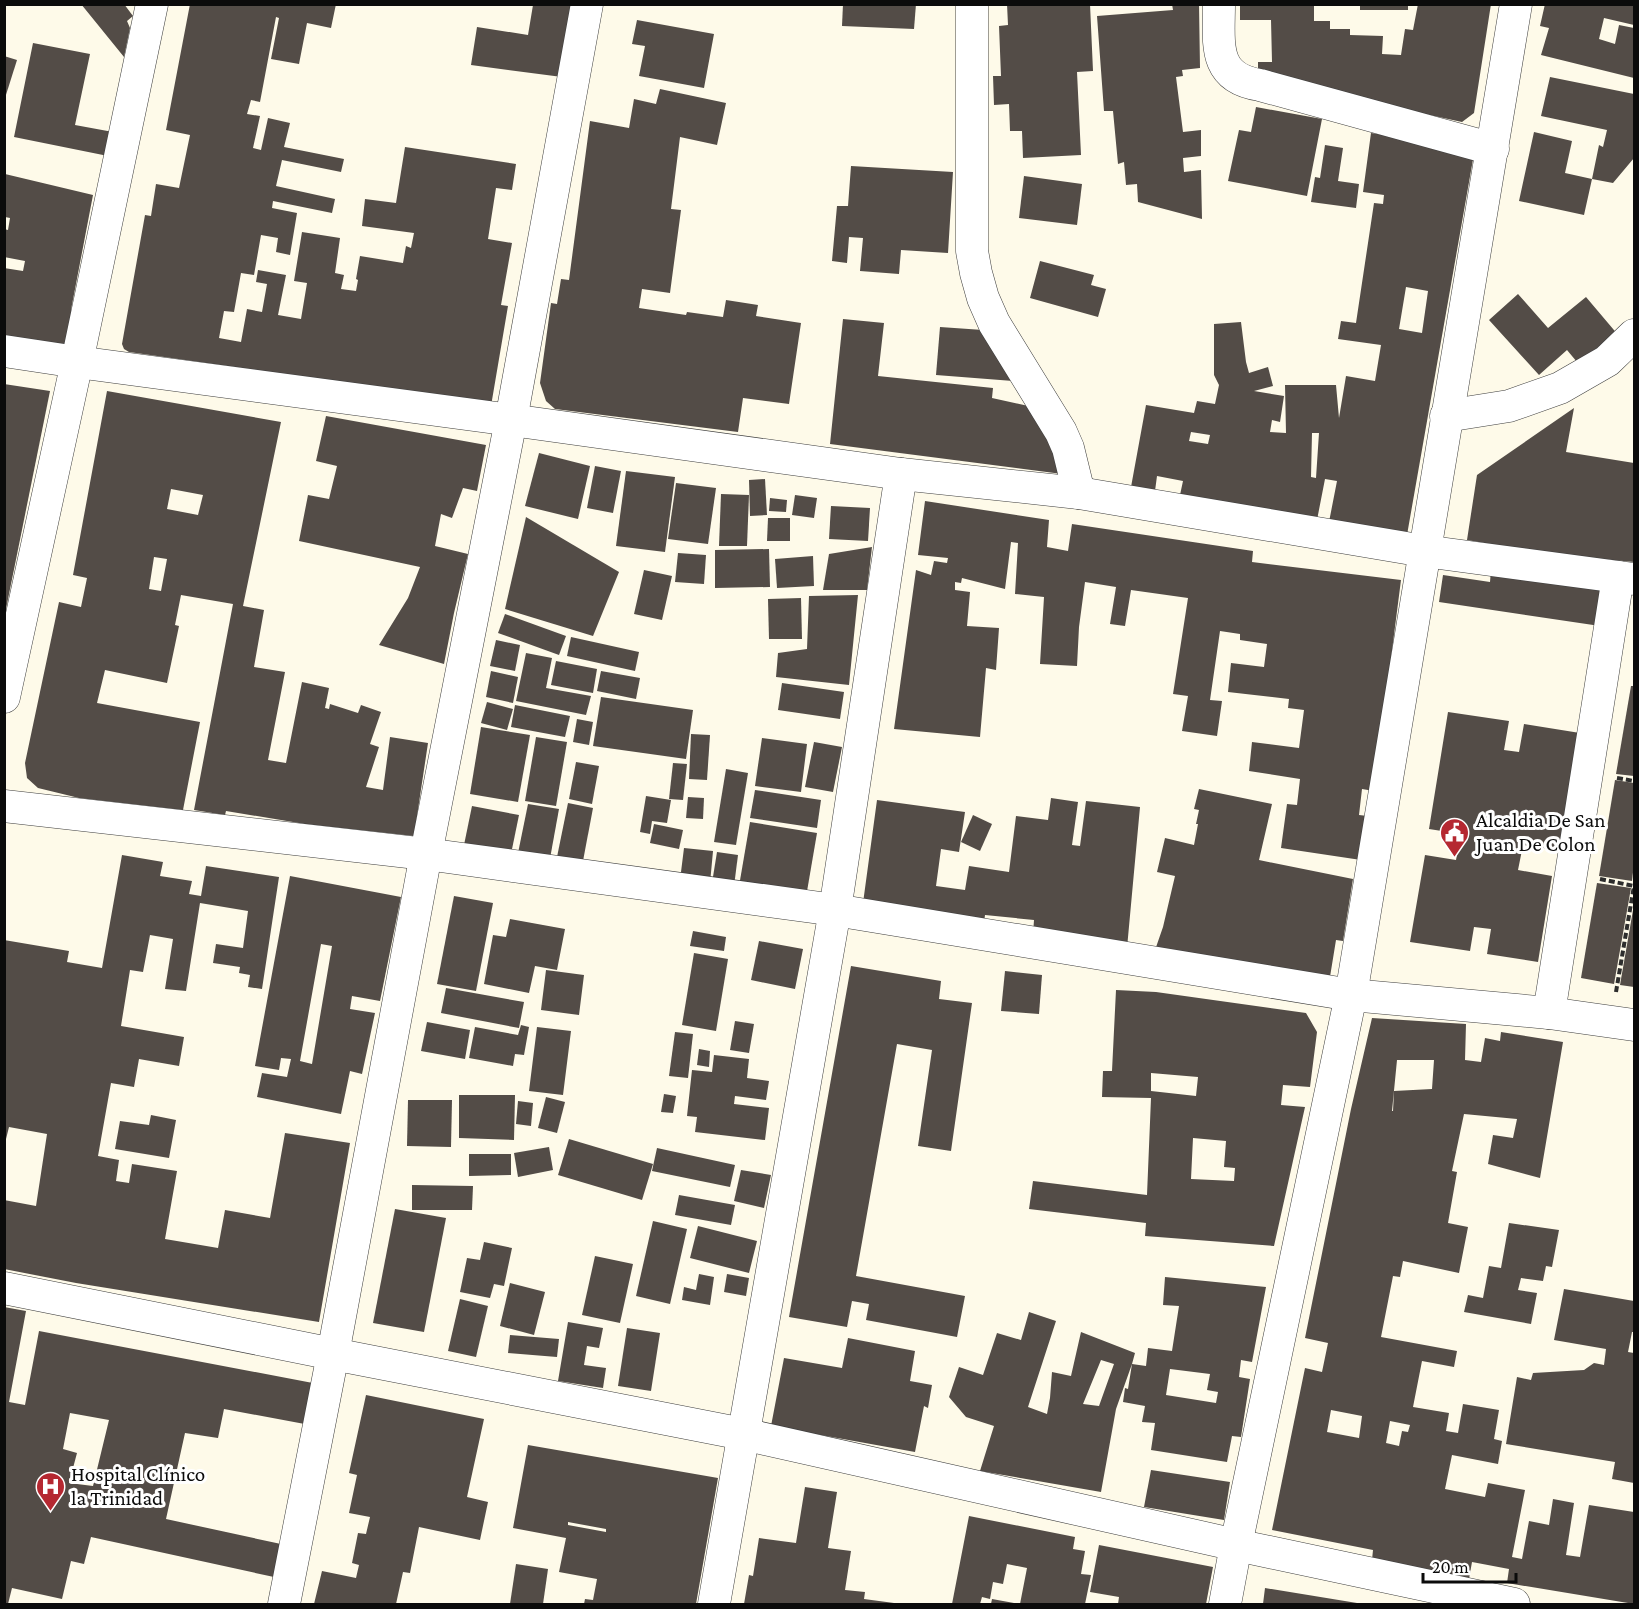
<svg xmlns="http://www.w3.org/2000/svg" width="1639" height="1609" viewBox="0 0 1639 1609" font-family="'Crimson Pro',serif">
	<style>
		.building { fill: #534c47; fill-rule: evenodd }
		.lines { fill: none; stroke-linecap: round; stroke-linejoin: round }
		.minor-casing { stroke: #3e3e3e; stroke-width: 33 }
		.path { stroke: #2d2d2d; stroke-width: 4; stroke-dasharray: 6 3; stroke-linecap: butt }
		.minor { stroke: #fff; stroke-width: 32 }
		.labels { text-anchor: middle; stroke-width: 6; stroke-linejoin: round; paint-order: stroke }
		.poi-label { font-size: 21px; fill: #0b0b0b; stroke: #fff; text-anchor: start }
	</style>
	<rect width="100%" height="100%" fill="#fefae9"/>
	<g class="building">
		<path d="M81 4H124L133 16 127 21 130 28 124 57Z"/>
		<path d="M190 4H336L331 28 307 23 299 64 271 59 279 18 276 17 260 102 251 100 247 114 260 116 253 148 261 150 268 118 290 123 284 147 344 159 341 172 282 160 276 186 335 199 332 213 273 201 272 208 297 213 290 255 276 252 278 238 261 235 254 275 241 273 234 312 224 311 219 338 241 342 247 309 262 312 267 284 256 282 258 270 286 275 278 315 301 319 307 283 294 281 302 232 340 238 335 273 344 275 341 289 356 291 358 280 356 279 360 256 403 263 406 246 411 248 414 233 362 226 365 199 396 203 405 147 516 164 512 190 496 188 488 239 512 243 501 305 508 306 491 406 341 382 129 352 124 349 122 344 145 215 151 216 156 184 179 188 190 135 166 130Z"/>
		<path d="M843 4H916L914 29 842 26Z"/>
		<path d="M1007 4H1090L1093 71 1077 72 1081 155 1023 158 1022 131H1010L1009 104 994 105 993 76H1001L999 26 1008 25Z"/>
		<path d="M1172 4H1199L1200 68 1182 70 1183 76 1176 77 1183 132 1201 130V156L1183 158 1184 172 1201 170 1202 219 1138 202 1137 184 1126 185 1124 162 1118 164 1113 111H1104L1097 16 1173 10Z"/>
		<path d="M1240 4H1314V21H1330V29H1350V35L1383 36 1382 54 1401 55 1405 29 1413 30 1418 4H1491L1474 113 1462 122 1258 78V62H1272L1271 20H1240Z"/>
		<rect x="1360" y="4" width="48" height="6"/>
		<path d="M1545 4H1634V25L1604 18 1599 39 1615 44 1619 25 1634 28V78L1541 55 1549 28 1540 26Z"/>
		<path d="M533 5H572L562 77 471 65 477 27 528 35Z"/>
		<path d="M637 20 714 34 704 88 639 76 645 46 632 44Z"/>
		<path d="M33 43 90 54 75 125 113 132 108 156 14 137Z"/>
		<path d="M4 56 17 60 5 98H4Z"/>
		<path d="M1550 77 1634 94V158L1613 183 1592 179 1599 145 1603 147 1607 130 1541 116Z"/>
		<path d="M660 89 726 103 717 145 680 137 671 209 681 210 670 293 642 289 639 308 686 315 687 312 723 317 726 300 758 305 756 316 801 323 789 404 743 398 738 432 555 409 546 401 540 383 551 303 557 304 561 279 569 280 590 121 629 128 634 99 656 104Z"/>
		<path d="M1256 107 1322 119 1307 196 1228 181 1239 130 1251 132Z"/>
		<path d="M1534 132 1572 141 1565 173 1592 179 1584 215 1519 201Z"/>
		<path d="M1371 133 1475 148 1407 535 1329 522 1337 481 1325 479 1317 520 1180 495 1183 481 1157 476 1155 491 1131 487 1146 405 1194 413 1197 401 1215 404 1219 385 1214 375V324L1241 322 1246 362 1249 373 1268 367 1273 386 1254 391 1284 396 1280 422 1272 420 1270 432 1286 433 1285 385H1336L1339 418 1346 376 1375 381 1381 345 1338 339 1341 321 1356 323 1374 203 1383 204 1384 195 1363 192ZM1406 287 1428 291 1422 333 1399 329ZM1191 432 1210 435 1208 444 1189 441ZM1312 433H1319L1316 478 1311 477Z"/>
		<path d="M1325 145 1343 148 1338 181 1359 184 1356 208 1311 202 1315 177 1320 178Z"/>
		<path d="M851 166 953 172 948 253 901 250 899 274 860 271 863 238 849 237 847 263 832 261 837 206H848Z"/>
		<path d="M5 174 93 195 71 310 77 311 69 346 4 342V268L23 271 25 261 4 257V229L8 230 10 218 5 217Z"/>
		<path d="M1024 176 1082 184 1077 225 1019 218Z"/>
		<path d="M1040 261 1094 275 1091 285 1106 289 1098 317 1030 298Z"/>
		<path d="M1518 294 1548 328 1586 297 1619 336 1582 368 1567 350 1539 375 1489 320Z"/>
		<path d="M843 319 884 323 878 376 993 388 992 398 1033 407 1062 474 830 444Z"/>
		<path d="M940 327 983 330 1013 381 936 375Z"/>
		<path d="M4 384 50 391 6 609H4Z"/>
		<path d="M107 391 281 422 243 606 264 610 254 667 285 672 268 760 286 763 302 682 329 688 325 708 329 709 330 704 358 713 361 705 381 712 370 744 379 747 366 787 383 790 390 737 428 743 414 836 305 824 226 811 225 815 194 810 233 604 181 595 175 625 179 626 167 683 105 670 97 703 200 722 183 810 79 798 38 788 27 778 25 763 59 602 81 607 87 578 73 575ZM171 489 203 495 198 515 167 509ZM154 557 167 559 161 591 149 589Z"/>
		<path d="M1574 408 1566 452 1634 463V562L1549 554 1467 540 1477 475Z"/>
		<path d="M326 416 486 445 477 491 463 488 452 518 441 514 435 546 468 554 454 613 444 664 379 645 408 598 420 567 299 541 308 495 329 499 337 466 316 461Z"/>
		<path d="M539 453 590 466 578 519 525 506Z"/>
		<path d="M595 466 621 471 613 513 587 508Z"/>
		<path d="M626 471 675 477 665 552 616 546Z"/>
		<path d="M765 479 767 515 750 516 749 480Z"/>
		<path d="M676 483 716 488 708 544 668 539Z"/>
		<path d="M721 494 749 495 747 546H719Z"/>
		<path d="M795 495 817 498 814 518 792 515Z"/>
		<path d="M770 498 787 500 786 512 769 511Z"/>
		<path d="M925 501 1049 520 1047 547 1068 551 1072 524 1253 551 1252 562 1401 580 1374 791 1362 789 1359 815 1368 816 1361 860 1281 848 1287 804 1297 805 1300 779 1249 771 1252 742 1299 748 1304 710 1288 708 1289 699 1228 692 1231 663 1264 667 1267 644 1240 640V634L1220 631 1210 700 1222 701 1217 736 1182 731 1188 696 1173 694 1188 598 1131 590 1125 626 1110 624 1116 587 1085 582 1079 627 1077 666 1040 664 1044 597 1015 594 1018 543 1011 542 1005 589 962 578 961 583 955 582V590L970 592 967 626 999 628 996 670 986 668 980 737 894 729 916 570 931 575 934 561 947 563 948 558 918 555Z"/>
		<path d="M831 506 870 508 868 541 829 539Z"/>
		<path d="M526 517 619 572 593 636 505 609Z"/>
		<path d="M768 518H790V541H767Z"/>
		<path d="M872 547 867 590H823L829 554Z"/>
		<path d="M769 549 770 587 715 588V550Z"/>
		<path d="M678 553 706 555 704 584 675 582Z"/>
		<path d="M813 556 814 586 777 588 775 559Z"/>
		<path d="M644 570 672 576 662 620 634 614Z"/>
		<path d="M1491 570 1607 584 1600 626 1439 602 1443 575 1490 582Z"/>
		<path d="M858 595 849 685 776 677 778 653 807 649 809 596Z"/>
		<path d="M801 598 802 639H769L768 599Z"/>
		<path d="M505 614 566 636 559 655 498 633Z"/>
		<path d="M571 637 639 652 635 671 567 656Z"/>
		<path d="M496 640 520 645 515 671 490 666Z"/>
		<path d="M526 653 552 658 546 688 591 696 586 715 516 701Z"/>
		<path d="M556 661 597 669 593 693 551 685Z"/>
		<path d="M491 671 518 677 513 703 486 697Z"/>
		<path d="M601 671 640 678 636 699 597 691Z"/>
		<path d="M782 683 844 692 840 719 778 710Z"/>
		<path d="M1631 686H1634V776L1616 774Z"/>
		<path d="M601 697 693 710 686 759 593 746Z"/>
		<path d="M487 702 513 709 507 730 481 723Z"/>
		<path d="M515 705 570 716 565 737 511 727Z"/>
		<path d="M1448 712 1509 721 1504 750 1519 752 1524 724 1580 733 1560 851 1523 845 1518 870 1552 876 1538 962 1487 954 1491 929 1474 927 1470 951 1410 942 1425 855 1456 860 1461 834 1429 829Z"/>
		<path d="M577 719 593 722 589 745 573 742Z"/>
		<path d="M481 727 530 735 518 802 470 794Z"/>
		<path d="M691 734 710 735 707 780 689 779Z"/>
		<path d="M536 737 567 742 556 806 525 801Z"/>
		<path d="M762 738 807 744 801 792 755 786Z"/>
		<path d="M814 742 842 747 833 792 805 787Z"/>
		<path d="M576 762 599 766 592 804 569 799Z"/>
		<path d="M673 763 687 764 683 800 669 799Z"/>
		<path d="M726 769 748 773 736 845 714 842Z"/>
		<path d="M1615 780 1634 783V864L1632 881 1599 876Z"/>
		<path d="M1199 789 1272 804 1259 860 1353 879 1343 941 1336 940 1329 983 1154 953 1163 927 1175 876 1157 872 1165 838 1194 845 1198 824H1196L1199 810 1194 809Z"/>
		<path d="M755 790 821 800 817 828 750 818Z"/>
		<path d="M646 796 671 800 667 823 652 821 650 834 640 832Z"/>
		<path d="M688 797 704 798 703 819 686 818Z"/>
		<path d="M1051 798 1078 802 1072 845 1080 846 1086 801 1140 807 1127 948 1033 934 1034 920 985 915 984 923 863 903 877 800 965 812 959 852 941 849 936 886 965 890 969 866 1009 872 1016 816 1048 820Z"/>
		<path d="M568 803 593 808 583 861 557 857Z"/>
		<path d="M528 804 559 809 549 864 517 858Z"/>
		<path d="M472 806 519 815 511 854 464 845Z"/>
		<path d="M973 815 992 824 980 851 961 842Z"/>
		<path d="M750 822 817 833 805 903 738 892Z"/>
		<path d="M654 824 683 830 679 849 650 843Z"/>
		<path d="M684 848 713 851 710 883 680 880Z"/>
		<path d="M717 852 738 855 734 886 712 883Z"/>
		<path d="M122 855 163 862 160 876 192 881 189 894 201 896 206 866 279 877 262 989 248 987 250 975 239 973 240 967 213 963 216 944 243 948 248 911 200 903 186 991 165 989 173 939 150 935 143 972 130 970 121 1026 184 1037 179 1066 139 1059 134 1087 111 1083 98 1156 119 1160 116 1181 129 1183 132 1164 177 1171 165 1239 218 1248 225 1210 270 1218 285 1133 350 1143 319 1322 76 1283 4 1269V1200L36 1206 47 1134 9 1127 4 1147V940L69 951 67 962 102 968Z"/>
		<path d="M290 876 401 897 380 1001 352 996 350 1009 375 1013 362 1074 350 1071 341 1114 257 1097 262 1073 287 1077 291 1059 281 1058 279 1070 255 1066ZM321 944 332 946 312 1064 300 1061Z"/>
		<path d="M1597 883 1631 888 1614 984 1581 978Z"/>
		<path d="M454 896 493 903 476 991 437 984Z"/>
		<path d="M1633 910H1634V987L1620 985Z"/>
		<path d="M510 919 565 929 557 970 535 966 529 993 484 984 493 935 506 937Z"/>
		<path d="M693 931 726 937 724 951 690 946Z"/>
		<path d="M759 941 803 949 795 989 751 980Z"/>
		<path d="M694 953 728 959 716 1031 682 1025Z"/>
		<path d="M851 966 941 981 939 999 972 1003 951 1151 918 1146 932 1050 897 1044 856 1276 965 1296 957 1337 866 1320 869 1304 852 1301 847 1327 789 1317Z"/>
		<path d="M546 970 584 975 579 1015 541 1010Z"/>
		<path d="M1005 971 1042 975 1039 1014 1001 1011Z"/>
		<path d="M446 988 524 1002 519 1028 441 1013Z"/>
		<path d="M1116 990 1156 992 1306 1013 1317 1032 1310 1087 1283 1085 1281 1105 1305 1107 1274 1246 1145 1236 1146 1223 1029 1209 1033 1181 1147 1195 1151 1098 1102 1097 1103 1071H1112ZM1151 1073 1198 1077 1196 1096 1151 1091ZM1193 1138 1226 1141 1224 1167 1235 1168 1234 1181 1191 1179Z"/>
		<path d="M1372 1018 1466 1024 1465 1060 1481 1062 1485 1038 1500 1041 1501 1032 1563 1042 1540 1178 1488 1164 1493 1135 1513 1138 1517 1119 1464 1114 1452 1171 1457 1172 1448 1223 1468 1227 1459 1273 1403 1261 1400 1277 1393 1276 1381 1337 1457 1351 1454 1367 1422 1361 1413 1407 1449 1413 1446 1431 1458 1433 1463 1404 1499 1410 1494 1439 1502 1441 1498 1464 1452 1455 1445 1489 1485 1497 1488 1483 1525 1490 1512 1557 1522 1559 1529 1521 1549 1525 1553 1499 1574 1503 1566 1555 1580 1557 1589 1505 1634 1512V1604L1507 1583 1509 1569 1472 1562 1469 1579 1372 1560 1373 1550 1272 1530 1305 1368 1322 1372 1328 1343 1305 1338 1351 1109ZM1397 1060H1434L1432 1089 1394 1091 1393 1111H1392ZM1331 1410 1362 1416 1359 1438 1327 1432ZM1390 1421 1410 1425 1408 1432 1402 1431 1399 1446 1386 1443Z"/>
		<path d="M735 1021 754 1024 749 1053 730 1050Z"/>
		<path d="M427 1022 470 1030 465 1059 421 1051Z"/>
		<path d="M521 1025 529 1027 524 1055 515 1054 513 1066 469 1058 475 1027 518 1035Z"/>
		<path d="M537 1027 571 1031 563 1095 529 1091Z"/>
		<path d="M675 1032 693 1034 688 1078 669 1076Z"/>
		<path d="M699 1049 710 1051 709 1067 697 1065Z"/>
		<path d="M714 1055 749 1059 747 1078 769 1081 766 1100 735 1096 734 1104 769 1108 765 1140 695 1132 697 1117 687 1116 692 1070 712 1072Z"/>
		<path d="M664 1094 676 1096 673 1113 661 1112Z"/>
		<path d="M459 1095H515L514 1140 459 1138Z"/>
		<path d="M546 1097 565 1102 557 1133 538 1128Z"/>
		<path d="M408 1100H452L451 1147 407 1146Z"/>
		<path d="M518 1101 533 1103 531 1126 516 1124Z"/>
		<path d="M151 1115 176 1120 169 1158 115 1149 120 1121 149 1125Z"/>
		<path d="M569 1139 653 1164 642 1200 558 1175Z"/>
		<path d="M549 1147 553 1170 518 1177 514 1153Z"/>
		<path d="M657 1148 735 1165 730 1187 652 1171Z"/>
		<path d="M469 1154H511V1175L469 1176Z"/>
		<path d="M741 1170 771 1175 764 1208 734 1201Z"/>
		<path d="M412 1185 473 1186 472 1210H412Z"/>
		<path d="M679 1195 735 1205 731 1225 675 1215Z"/>
		<path d="M395 1209 446 1218 424 1332 373 1323Z"/>
		<path d="M653 1221 687 1229 670 1304 636 1296Z"/>
		<path d="M1509 1223 1559 1230 1552 1267 1546 1266 1543 1281 1521 1278 1518 1290 1537 1293 1531 1324 1464 1312 1468 1295 1483 1298 1489 1266 1501 1268Z"/>
		<path d="M698 1226 757 1241 749 1273 690 1258Z"/>
		<path d="M484 1242 512 1248 504 1286 494 1284 490 1298 460 1292 467 1258 480 1260Z"/>
		<path d="M595 1256 633 1264 620 1323 582 1315Z"/>
		<path d="M699 1274 714 1277 710 1305 682 1300 684 1287 696 1290Z"/>
		<path d="M727 1274 749 1278 746 1296 724 1292Z"/>
		<path d="M1165 1277 1266 1287 1252 1362 1241 1360 1239 1377 1250 1379 1241 1437 1232 1436 1227 1462 1151 1450 1155 1423 1142 1422 1145 1406 1123 1402 1125 1388 1128 1389 1132 1364 1116 1409 1101 1492 980 1471 994 1426 966 1417 949 1397 959 1367 983 1375 997 1333 1021 1340 1029 1312 1056 1321 1028 1407 1047 1414 1050 1398 1052 1372 1071 1376 1081 1332 1135 1353 1132 1364 1146 1366 1148 1348 1172 1351 1179 1306 1163 1305ZM1101 1360 1114 1364 1099 1406 1083 1404ZM1170 1369 1210 1374 1207 1390 1218 1392 1216 1403 1166 1395Z"/>
		<path d="M510 1283 545 1292 534 1335 500 1326Z"/>
		<path d="M1564 1289 1634 1301V1332H1632L1628 1352 1634 1353V1483L1612 1479 1615 1462 1506 1444 1517 1377 1531 1380 1533 1373 1584 1370 1594 1363 1604 1365 1606 1349 1554 1340Z"/>
		<path d="M460 1299 488 1306 476 1357 448 1351Z"/>
		<path d="M4 1307 26 1311 9 1402 25 1405 39 1331 318 1384 310 1425 224 1409 218 1438 185 1433 166 1519 281 1544 274 1577 91 1537 84 1564 71 1561 62 1599 12 1588 8 1604H4ZM70 1413 109 1420 93 1486 69 1483 77 1453 63 1449Z"/>
		<path d="M568 1322 603 1328 599 1348 587 1346 584 1365 606 1368 603 1388 558 1381Z"/>
		<path d="M627 1328 660 1333 651 1391 618 1386Z"/>
		<path d="M510 1335 559 1339 557 1357 508 1353Z"/>
		<path d="M848 1338 915 1351 910 1381 932 1385 928 1408 924 1406 915 1452 771 1426 784 1358 842 1368Z"/>
		<path d="M366 1395 484 1419 467 1497 488 1502 480 1540 419 1527 410 1573 403 1572 396 1604H314L322 1571 356 1578 359 1565 352 1563 358 1533 366 1534 370 1517 349 1513 357 1475 349 1473Z"/>
		<path d="M528 1445 718 1478 696 1604H584L585 1599 593 1600 597 1579 559 1572 566 1538 513 1528ZM568 1522 606 1529V1532L568 1525Z"/>
		<path d="M1151 1470 1230 1482 1224 1520 1144 1507Z"/>
		<path d="M805 1487 837 1492 828 1548 851 1551 845 1590 865 1592 864 1599 894 1603V1604H744L749 1575 753 1576 759 1538 796 1543Z"/>
		<path d="M969 1516 1075 1537 1073 1549 1085 1551 1081 1574 1091 1575 1085 1604H1020L1027 1568 1007 1564 1003 1584 993 1582 990 1599 982 1597 980 1604H952Z"/>
		<path d="M1099 1545 1213 1567 1206 1604H1118L1119 1597 1090 1592Z"/>
		<path d="M516 1564 548 1569 543 1604H510Z"/>
		<path d="M1265 1588 1357 1603 1356 1604H1263Z"/>
		<path d="M992 1599 1014 1603V1604H991Z"/>
	</g>
	<g class="lines">
		<defs>
			<g id="minor">
				<path d="M972 4V251L976 273 983 298 994 323 1061 432 1068 448 1079 493"/>
				<path d="M1219 4C1219 43 1212 78 1260 85L1493 149"/>
				<path d="M4 351 77 362 511 420 901 474 1079 493 1424 551 1634 579"/>
				<path d="M1446 416 1509 406 1560 388 1607 361 1634 335"/>
				<path d="M4 697 77 362 152 4"/>
				<path d="M4 806 426 854 835 910 1351 995 1549 1013 1634 1025"/>
				<path d="M1549 1013 1618 577"/>
				<path d="M4 1288 333 1354 743 1434 1236 1545 1514 1604"/>
				<path d="M284 1604 333 1354 426 854 511 420 587 4"/>
				<path d="M714 1604 835 910 901 474"/>
				<path d="M1225 1604 1236 1545 1351 995 1516 4"/>
			</g>
		</defs>
		<use href="#minor" class="minor-casing"/>
		<g class="path">
			<path d="M1617 778 1634 781"/>
			<path d="M1600 879 1634 886"/>
			<path d="M1616 992 1634 886"/>
		</g>
		<use href="#minor" class="minor"/>
	</g>
	<defs>
		<symbol id="civic-pin" viewBox="-11 -11 22 30"><path d="M0 17L-7.5 6A9.5 9.5 0 1 1 7.5 6Z" fill="#b52831" stroke="#fff"/><path d="M-.6-6.5H3V-4.5H.6V-3L4-1V1h2V6H-6V1h2V-1L-.6-3ZM-1.2 2.5V6h2.4V2.5Z" fill="#fff"/></symbol>
		<symbol id="hospital-pin" viewBox="-11 -11 22 30"><path d="M0 17L-7.5 6A9.5 9.5 0 1 1 7.5 6Z" fill="#b52831" stroke="#fff"/><path d="M-5-5h3v3.5h4V-5h3V5h-3V1.5h-4V5h-3Z" fill="#fff"/></symbol>
	</defs>
	<g fill-rule="evenodd">
		<use href="#civic-pin" x="1438" y="816" width="33" height="45"/>
		<use href="#hospital-pin" x="34" y="1470" width="33" height="45"/>
	</g>
	<g class="labels">
		<g class="poi-label">
			<text x="1476" y="827">Alcaldia De San<tspan x="1476" dy="24">Juan De Colon</tspan></text>
			<text x="71" y="1481">Hospital Clínico<tspan x="71" dy="24">la Trinidad</tspan></text>
		</g>
	</g>
	<rect width="1639" height="1609" fill="none" stroke="#0b0b0b" stroke-width="12"/>
	<path d="M1423 1573v9h93v-9" fill="none" stroke="#0b0b0b" stroke-width="3"/>
	<text x="1432" y="1573" font-size="18" fill="#0b0b0b" stroke="#ffffff" stroke-width="4.5" paint-order="stroke">20 m</text>
</svg>
